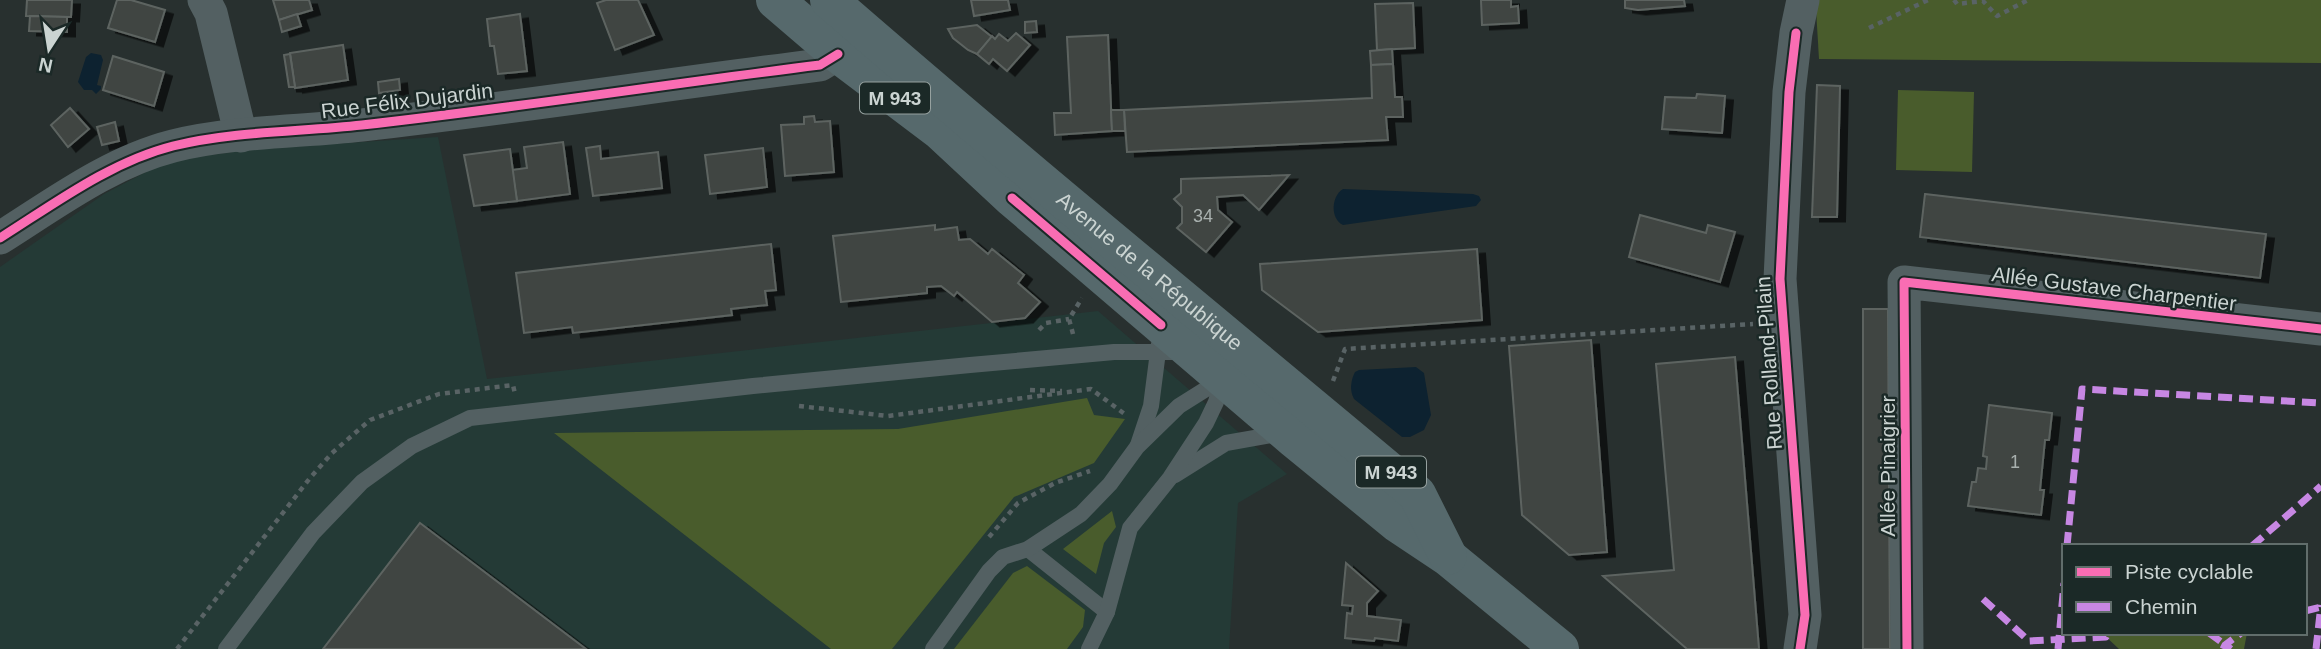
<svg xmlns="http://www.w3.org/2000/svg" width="2321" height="649" viewBox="0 0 2321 649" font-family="Helvetica,sans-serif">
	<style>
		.built { fill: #243a36 }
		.green { fill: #495c2c }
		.water { fill: #0d2230 }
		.building { fill: #3f4442; stroke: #5d6461; stroke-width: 2; filter: url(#shadow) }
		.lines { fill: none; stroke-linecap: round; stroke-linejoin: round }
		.path { stroke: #596365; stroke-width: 4.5; stroke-dasharray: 5 5; stroke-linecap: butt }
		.lane { stroke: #536062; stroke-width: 16 }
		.street { stroke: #536062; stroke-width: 33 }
		.primary { stroke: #56696c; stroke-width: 38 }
		.quiet { stroke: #c787e3; stroke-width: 7; stroke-dasharray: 14 7; stroke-linecap: butt }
		.cycleway-casing { stroke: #1b2927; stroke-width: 13 }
		.cycleway { stroke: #f96db3; stroke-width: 9 }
		.labels { text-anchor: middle; stroke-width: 5; stroke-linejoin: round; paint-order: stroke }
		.number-label { font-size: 18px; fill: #a8b0ae }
		.shield { fill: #1b2927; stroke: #96a19f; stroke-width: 2 }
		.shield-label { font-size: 19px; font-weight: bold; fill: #cbd4d2 }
		.street-label { font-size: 21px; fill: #cbd4d2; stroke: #1b2927 }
	</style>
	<defs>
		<filter id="shadow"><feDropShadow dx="8" dy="4.5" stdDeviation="0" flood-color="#0009"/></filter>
	</defs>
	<rect width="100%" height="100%" fill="#28302f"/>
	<path class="built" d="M438 137 487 379 1098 311 1287 474 1238 503 1229 649H0V267L104 194 167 161 255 149Z"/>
	<g class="green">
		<path d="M1819 0H2321V63L1819 59 1816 9Z"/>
		<path d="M1898 90 1974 92 1972 172 1896 170Z"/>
		<path d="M1087 398 1094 415 1125 419 1094 463 1014 497 892 649H831L554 433 898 429Z"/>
		<path d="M1112 511 1116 527 1104 543 1096 574 1063 549Z"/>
		<path d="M1027 566 1085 610 1083 627 1067 649H954L1013 573Z"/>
		<path d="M2102 633H2247L2244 649H2119Z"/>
	</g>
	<g class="water">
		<path d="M91 53 101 55 103 60 97 85 101 86V89L96 94 92 90H84L78 82 86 57Z"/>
		<path d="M1343 189 1473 194 1479 196 1481 200 1476 206 1343 225C1330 219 1331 196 1343 189Z"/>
		<path d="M1416 367 1424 373 1431 415 1424 430 1410 437H1402L1354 399C1349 390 1351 380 1355 372L1359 370Z"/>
	</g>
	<g class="building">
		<path d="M27 0H72L71 17 26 16Z"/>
		<path d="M117 0H131L165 10 155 42 108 28Z"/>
		<path d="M273 0H309L312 10 279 20Z"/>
		<path d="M606 0H638L654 35 615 50 597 3Z"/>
		<path d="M971 0H1008L1010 10 974 16Z"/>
		<path d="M1481 0H1511V7L1518 6 1519 23 1482 25Z"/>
		<path d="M1625 0H1684L1685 6 1638 10 1625 8Z"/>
		<path d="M1413 3 1415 48 1377 50 1375 4Z"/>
		<path d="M297 14 301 26 282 32 279 20Z"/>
		<path d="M520 14 527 71 498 74 494 46H490L487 19Z"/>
		<path d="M30 16 67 17V32L29 31Z"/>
		<path d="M1036 21 1037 32 1025 33V22Z"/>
		<path d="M977 25 992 37 977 54 968 50 953 38 948 29Z"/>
		<path d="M1016 33 1030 45 1007 71 993 59 989 64 977 54 992 36 995 39 999 34 1008 41Z"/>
		<path d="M1108 35 1112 131 1055 135 1054 113H1071L1067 37Z"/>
		<path d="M343 45 348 80 295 88 290 53Z"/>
		<path d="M1392 49 1393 64 1371 65 1370 51Z"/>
		<path d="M290 54 295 87H289L284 55Z"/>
		<path d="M113 56 164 72 154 106 103 90Z"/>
		<path d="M1393 64 1395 97H1402L1403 117H1386L1388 140 1127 152 1124 110 1372 98 1371 65Z"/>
		<path d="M399 79 400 90 379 93 378 82Z"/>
		<path d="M1817 85 1840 86 1837 217H1812Z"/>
		<path d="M1697 94 1725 96 1722 133 1662 129 1665 97 1696 98Z"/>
		<path d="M70 108 89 129 68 147 51 125Z"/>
		<path d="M1111 110H1124L1125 131H1112Z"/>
		<path d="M814 116 815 122 830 121 834 172 785 176 781 125 804 124V117Z"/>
		<path d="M115 122 119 141 102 145 97 127Z"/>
		<path d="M563 142 570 194 517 201 512 170 527 168 524 147Z"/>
		<path d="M600 146 601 159 658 152 662 188 593 196 586 148Z"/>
		<path d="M763 148 767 187 710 194 705 155Z"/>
		<path d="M510 149 517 201 474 206 464 155Z"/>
		<path d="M1289 175 1259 210 1243 195 1217 197 1218 210 1232 222 1206 252 1177 228 1182 223V207L1174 199 1181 193V179Z"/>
		<path d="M1925 194 2266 234 2260 278 1920 237Z"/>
		<path d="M1640 215 1706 233 1708 225 1735 232 1720 282 1629 257Z"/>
		<path d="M935 225V230L957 227 959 240 970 239 988 254 992 249 1024 275 1018 283 1040 302 1025 318 992 322 957 292 954 296 941 286 927 287V293L841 302 833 236Z"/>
		<path d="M771 244 776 290 765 291 767 305 731 309 732 315 573 333 572 327 524 333 516 273Z"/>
		<path d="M1477 249 1482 320 1318 332 1262 290 1260 264Z"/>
		<path d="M1863 309H1888L1890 649H1863Z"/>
		<path d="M1591 340 1607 552 1569 555 1522 515 1509 346Z"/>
		<path d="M1735 357 1759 649H1687L1603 576 1674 570 1656 364Z"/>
		<path d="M1989 405 2052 413 2049 440H2045L2040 490H2044L2041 515 1968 506 1972 482H1976L1978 468 1986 469 1987 457 1983 456Z"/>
		<path d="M420 523 586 649H323Z"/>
		<path d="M1346 563 1378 591 1367 603V616L1401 620 1398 641 1375 638 1374 641 1345 638 1347 613 1352 614 1353 606 1342 605Z"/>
	</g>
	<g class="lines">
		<g class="path">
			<path d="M1954 0 1957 4 1983 1 1997 16 2028 0"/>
			<path d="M1869 28 1928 0"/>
			<path d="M1039 330 1046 323 1069 319"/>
			<path d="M1073 334 1069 319 1082 298"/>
			<path d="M1333 381 1345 349 1753 324"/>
			<path d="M1030 390 1062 391"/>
			<path d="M799 406 888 416 1091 389 1126 415"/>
			<path d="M989 537 1018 503 1055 483 1090 471"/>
			<path d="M177 649 310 478 332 453 370 420 439 394 513 385 515 394"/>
		</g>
		<g class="lane">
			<path d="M1138 445 1151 406 1159 344"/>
			<path d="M1175 475 1226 443 1283 433"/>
			<path d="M1028 549 1107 612"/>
			<path d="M226 649 313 533 362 482 412 446 470 418 753 386 970 365 1114 352H1183"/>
			<path d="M933 649 989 571 1003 557 1028 549 1081 514 1110 484 1137 447 1179 406 1222 379"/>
			<path d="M1089 649 1107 612 1130 528 1170 478 1206 423 1216 402 1222 379"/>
		</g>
		<g class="street">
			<path d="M204 0 211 13 241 136"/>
			<path d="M0 238C54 204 110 162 173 146 234 131 300 132 362 125 515 108 667 84 820 65L838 54"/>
			<path d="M1800 649 1805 615 1780 279 1789 92 1796 33 1803 0"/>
			<path d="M1907 649 1904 282 2321 329"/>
		</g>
		<g class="primary">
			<path d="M775 0 838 54 940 131 1012 198 1294 439 1398 524 1449 558 1560 649"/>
			<path id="s1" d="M829 0C1022 168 1221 330 1417 494L1448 556"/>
		</g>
		<g class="quiet">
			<path d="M2067 546 2082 389 2321 403"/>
			<path d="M2252 546 2321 486"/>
			<path d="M1983 599 2029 641 2106 637 2108 633"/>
			<path d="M2305 611 2321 607"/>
			<path d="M2209 633 2231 649"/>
			<path d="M2058 649 2064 583"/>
			<path d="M2223 649 2225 645 2241 633"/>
			<path d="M2316 649 2321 605"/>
		</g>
		<defs>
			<g id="cycleway">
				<path d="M1796 33 1789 92 1780 279 1805 615 1800 649"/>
				<path d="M1012 198 1161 325"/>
				<path d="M0 238C54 204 110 162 173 146 234 131 300 132 362 125 515 108 667 84 820 65L838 54"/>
				<path d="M1907 649 1904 282 2321 329"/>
			</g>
		</defs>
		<use href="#cycleway" class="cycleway-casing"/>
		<use href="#cycleway" class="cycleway"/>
	</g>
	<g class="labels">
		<g class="number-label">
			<text x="1203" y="222">34</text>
			<text x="2015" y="468">1</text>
		</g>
		<g class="shield">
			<rect x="860" y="82.5" width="70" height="31" rx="5"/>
			<rect x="1356" y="456.5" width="70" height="31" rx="5"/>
		</g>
		<g class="shield-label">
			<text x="895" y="105">M 943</text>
			<text x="1391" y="479">M 943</text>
		</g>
		<g class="street-label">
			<text transform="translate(407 101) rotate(-7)" y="7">Rue Félix Dujardin</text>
			<text dy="7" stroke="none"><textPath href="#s1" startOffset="420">Avenue de la République</textPath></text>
			<text transform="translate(2114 289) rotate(7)" y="7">Allée Gustave Charpentier</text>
			<text transform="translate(1769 363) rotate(-94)" y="7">Rue Rolland-Pilain</text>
			<text transform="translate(1888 466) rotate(-90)" y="7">Allée Pinaigrier</text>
		</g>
	</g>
	<rect x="2062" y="544" width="245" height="91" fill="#1b2927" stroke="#616d6b" stroke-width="2"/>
	<rect x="2076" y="567" width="35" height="10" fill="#f96db3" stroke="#616d6b" stroke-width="2"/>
	<text x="2125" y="579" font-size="21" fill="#cbd4d2">Piste cyclable</text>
	<rect x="2076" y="602" width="35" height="10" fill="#c787e3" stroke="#616d6b" stroke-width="2"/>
	<text x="2125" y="614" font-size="21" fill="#cbd4d2">Chemin</text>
	<g transform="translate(49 49) rotate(192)" stroke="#1b2927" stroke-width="5" paint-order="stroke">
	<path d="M0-5L12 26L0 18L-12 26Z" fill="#cbd4d2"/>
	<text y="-10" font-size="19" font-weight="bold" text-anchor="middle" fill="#cbd4d2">N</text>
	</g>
</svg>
